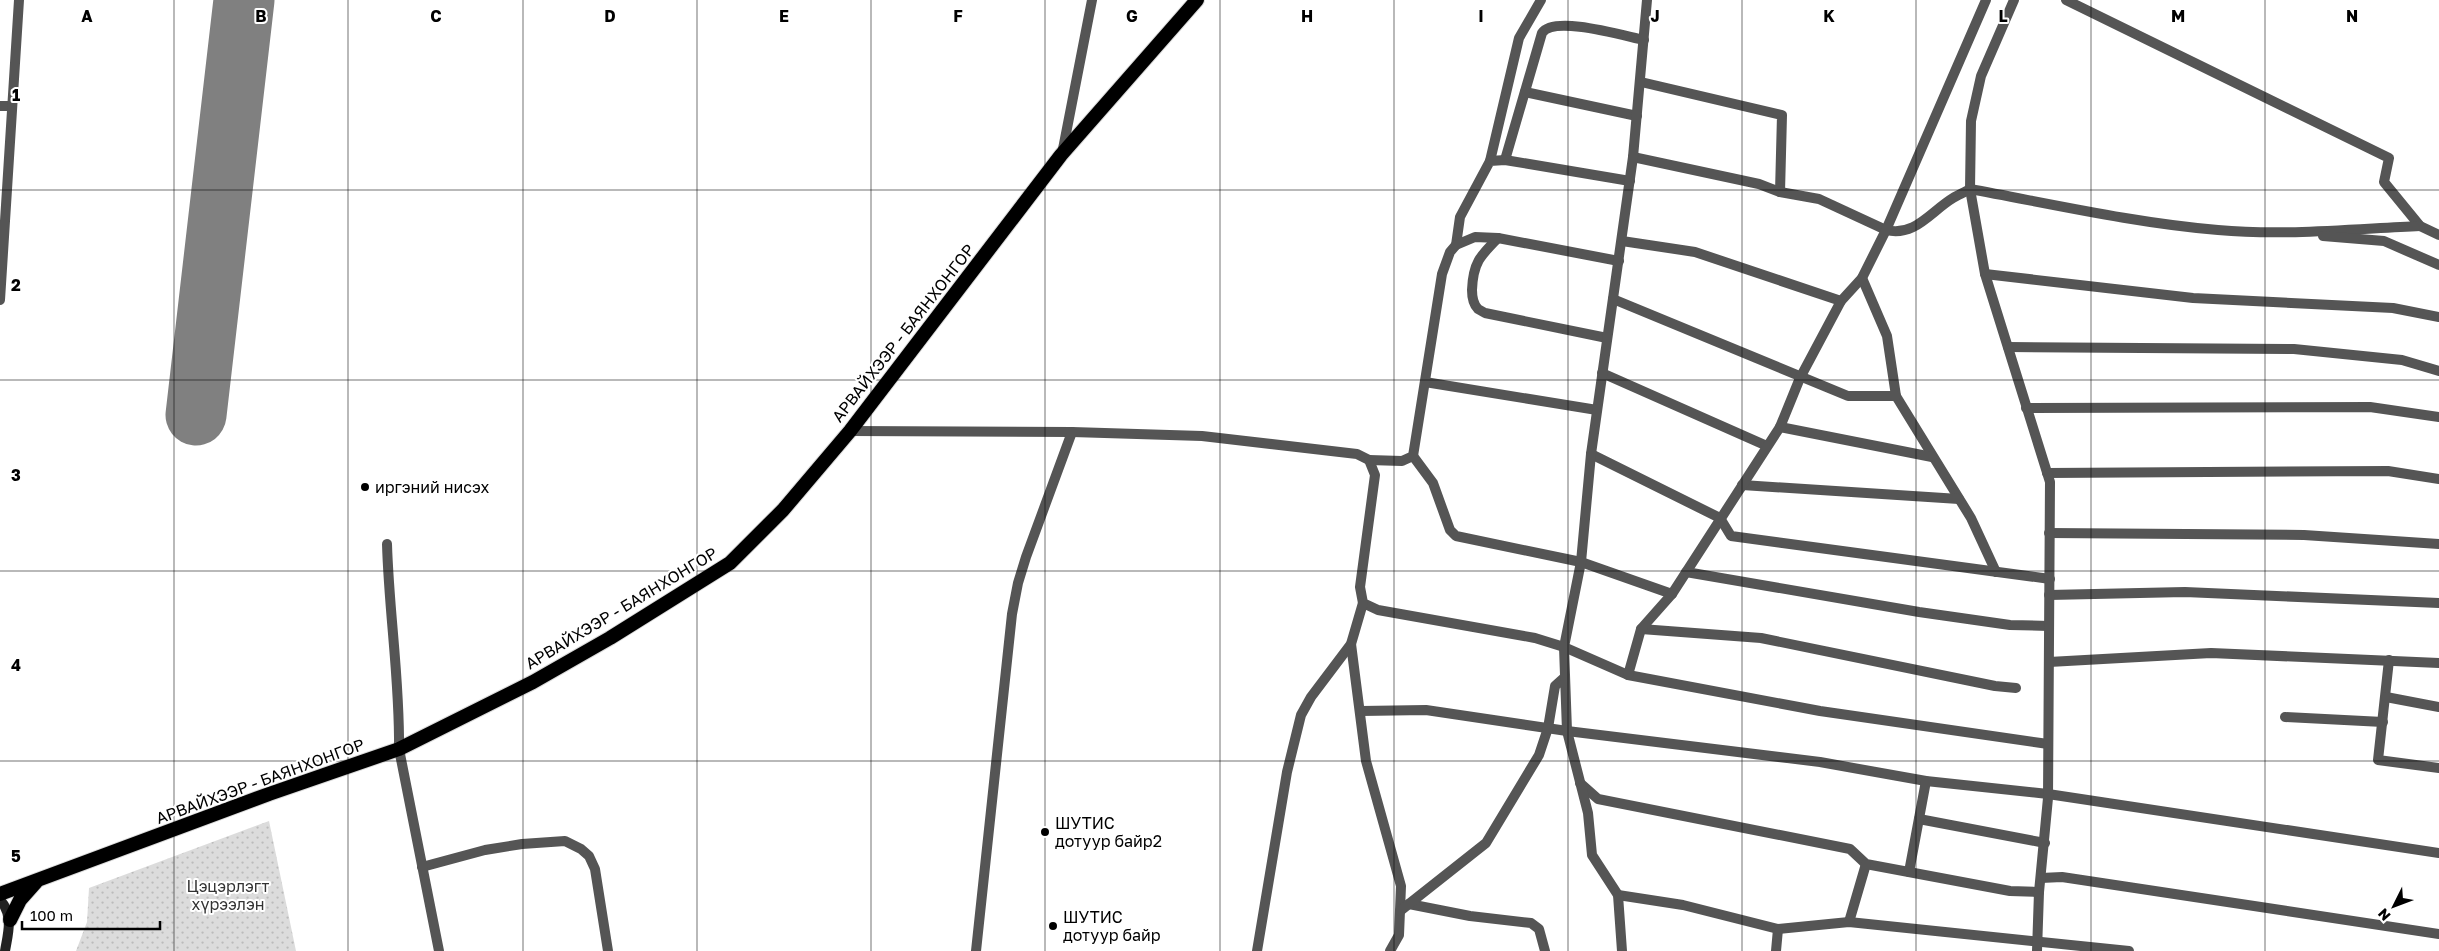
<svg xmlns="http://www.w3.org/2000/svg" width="2439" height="951" viewBox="0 0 2439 951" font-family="'Golos Text',sans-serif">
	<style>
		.grass { fill: url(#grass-dots) }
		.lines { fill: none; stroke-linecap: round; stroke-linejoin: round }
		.runway { stroke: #808080; stroke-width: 61 }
		.trunk-casing { stroke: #dbdbdb; stroke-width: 16 }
		.minor { stroke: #555; stroke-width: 10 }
		.tertiary { stroke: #555; stroke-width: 10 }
		.secondary { stroke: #222; stroke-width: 10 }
		.trunk { stroke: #000; stroke-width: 14 }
		.grid { fill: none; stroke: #000; stroke-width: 1; stroke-opacity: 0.55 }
		.poi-dot { fill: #000; stroke: #fff; stroke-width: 2 }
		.labels { text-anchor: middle; stroke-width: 4; stroke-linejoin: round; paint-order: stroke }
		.street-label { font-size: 16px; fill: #000; stroke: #fff }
		.poi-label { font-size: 16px; fill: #000; stroke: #fff; text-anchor: start }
		.park-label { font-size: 16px; fill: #333; stroke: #fff }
		.grid-label { font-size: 16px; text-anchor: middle; font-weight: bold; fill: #000; stroke: #fff; stroke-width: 4; stroke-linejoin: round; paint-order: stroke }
	</style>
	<defs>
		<pattern id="grass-dots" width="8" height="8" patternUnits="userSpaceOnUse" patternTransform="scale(1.25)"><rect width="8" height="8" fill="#dcdcdc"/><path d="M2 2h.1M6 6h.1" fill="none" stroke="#bbb" stroke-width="1.8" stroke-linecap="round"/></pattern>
	</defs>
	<rect width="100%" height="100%" fill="#fff"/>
	<path class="grass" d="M269 821 296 951H76L87 922 89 888Z"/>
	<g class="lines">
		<path class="runway" d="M196 415 244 0"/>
		<defs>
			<g id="trunk">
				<path d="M0 894 269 794 399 749 533 682 610 638 730 563 783 510 850 431 1061 155 1197 0"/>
				<path d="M10 920 20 900 36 882"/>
			</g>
		</defs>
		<use href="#trunk" class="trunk-casing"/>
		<g class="minor">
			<path d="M2066 0 2389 158 2384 182 2420 226 2439 235"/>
			<path d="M1641 82 1782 115 1780 192"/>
			<path d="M1525 92 1637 116"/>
			<path d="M0 106H12"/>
			<path d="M1062 154 1092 0"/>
			<path d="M1633 157 1759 184 1780 192 1819 199 1886 230C1915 237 1930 212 1953 198 1958 195 1965 192 1970 189 2052 204 2135 223 2218 230 2285 236 2353 229 2420 226"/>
			<path d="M1505 160 1542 33C1554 15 1624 36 1644 40"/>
			<path d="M1490 161 1519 38 1541 0"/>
			<path d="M2323 236 2384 241 2439 265"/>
			<path d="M1498 238C1480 256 1473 263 1472 290 1472 297 1473 304 1478 309L1485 313 1607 338"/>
			<path d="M1622 241 1695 252 1841 301"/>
			<path d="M1456 245 1460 217 1490 161 1505 160 1630 181"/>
			<path d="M1985 274 2193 298 2393 308 2439 317"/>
			<path d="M1862 278 1887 336 1896 396 1971 518 1996 572"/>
			<path d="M1613 299 1848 396H1896"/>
			<path d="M0 300 19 0"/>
			<path d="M2008 347 2294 349 2402 360 2439 371"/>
			<path d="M1602 373 1767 446"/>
			<path d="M1425 382 1597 410"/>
			<path d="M2026 408 2370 407 2439 417"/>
			<path d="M1780 427 1932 457"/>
			<path d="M850 431 1072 432 1202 436 1357 454 1369 460 1375 475 1360 587 1363 603 1378 610 1535 638 1564 647 1628 675 1820 711 2048 744"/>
			<path d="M1591 454 1720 518 1731 536 2050 579"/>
			<path d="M1413 456 1433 483 1450 530 1456 536 1581 562 1672 594"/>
			<path d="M1369 460 1402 461 1413 456 1442 274 1450 252 1456 245 1475 237 1498 238 1619 261"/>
			<path d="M2047 473 2388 471 2439 479"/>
			<path d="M1742 485 1959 499"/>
			<path d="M2049 533 2304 535 2439 544"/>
			<path d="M387 544C389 613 400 681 399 749"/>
			<path d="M1686 572 1919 612 2010 625 2049 626"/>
			<path d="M2049 595 2185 592 2439 603"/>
			<path d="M1641 629 1761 638 1995 686 2016 688"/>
			<path d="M1351 644 1366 761 1401 886 1399 935 1390 951"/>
			<path d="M2389 660 2378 760 2439 768"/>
			<path d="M2049 662 2211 653 2439 663"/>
			<path d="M1628 675 1641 629 1672 594 1780 427 1800 378 1841 301 1862 278 1886 230 1986 0"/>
			<path d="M2386 697 2439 707"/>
			<path d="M1361 711 1426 710 1567 731 1820 762 1926 781 2048 794 2439 853"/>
			<path d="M2285 717 2383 722"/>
			<path d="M1580 783 1598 799 1850 849 1866 864 2010 891 2039 892"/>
			<path d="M1919 819 2045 843"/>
			<path d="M422 867 485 850 522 844 565 841 581 849 589 856 595 869 608 951"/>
			<path d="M1909 872 1926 781"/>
			<path d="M2041 878 2062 877 2439 934"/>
			<path d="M1618 895 1683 905 1778 929 1849 922 2129 951"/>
			<path d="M1409 904 1470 916 1531 923 1539 929 1545 951"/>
			<path d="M1400 911 1486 843 1539 755 1548 728 1555 686 1565 677"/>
			<path d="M1849 922 1866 864"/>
			<path d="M976 951 1012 614 1018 583 1026 557 1072 432"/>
			<path d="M1257 951 1287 772 1301 715 1311 697 1351 644 1363 603"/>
			<path d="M1622 951 1618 895 1592 855 1588 813 1567 731 1564 647 1581 562 1591 454 1633 157 1647 0"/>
			<path d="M1776 951 1778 929"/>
		</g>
		<g class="tertiary">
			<path d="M2014 0 1981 76 1971 121 1970 189 1985 274 2050 482 2048 798 2039 892 2037 951"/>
			<path d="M399 749 439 951"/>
		</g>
		<path class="secondary" d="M0 900C14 915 8 933 5 951"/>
		<use href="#trunk" class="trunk"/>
	</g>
	<path class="grid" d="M174 0V951M348 0V951M523 0V951M697 0V951M871 0V951M1045 0V951M1220 0V951M1394 0V951M1568 0V951M1742 0V951M1916 0V951M2091 0V951M2265 0V951M0 190H2439M0 380H2439M0 571H2439M0 761H2439"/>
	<g class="poi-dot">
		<circle cx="365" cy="487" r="5"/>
		<circle cx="1045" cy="832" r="5"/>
		<circle cx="1053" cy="926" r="5"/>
	</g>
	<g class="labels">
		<g class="street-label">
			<text transform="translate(903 333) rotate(-52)" y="6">АРВАЙХЭЭР - БАЯНХОНГОР</text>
			<text transform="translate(621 608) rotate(-31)" y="6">АРВАЙХЭЭР - БАЯНХОНГОР</text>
			<text transform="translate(260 781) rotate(-20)" y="6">АРВАЙХЭЭР - БАЯНХОНГОР</text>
		</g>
		<g class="poi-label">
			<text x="375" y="493">иргэний нисэх</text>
			<text x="1055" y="829">ШУТИС<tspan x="1055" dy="18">дотуур байр2</tspan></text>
			<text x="1063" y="923">ШУТИС<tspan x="1063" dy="18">дотуур байр</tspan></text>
		</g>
		<g class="park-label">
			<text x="228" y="892">Цэцэрлэгт<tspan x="228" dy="18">хүрээлэн</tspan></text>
		</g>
	</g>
	<g class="grid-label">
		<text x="87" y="22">A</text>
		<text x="261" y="22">B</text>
		<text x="436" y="22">C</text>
		<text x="610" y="22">D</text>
		<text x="784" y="22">E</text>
		<text x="958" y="22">F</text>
		<text x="1132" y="22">G</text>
		<text x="1307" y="22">H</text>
		<text x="1481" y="22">I</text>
		<text x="1655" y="22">J</text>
		<text x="1829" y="22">K</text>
		<text x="2003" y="22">L</text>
		<text x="2178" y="22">M</text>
		<text x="2352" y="22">N</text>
		<text x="16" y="101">1</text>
		<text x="16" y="291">2</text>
		<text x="16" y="481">3</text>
		<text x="16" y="671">4</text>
		<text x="16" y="862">5</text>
	</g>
	<g transform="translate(2394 906) rotate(228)" stroke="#ffffff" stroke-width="4" paint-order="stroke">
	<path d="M0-4L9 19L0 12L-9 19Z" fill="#000000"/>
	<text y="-8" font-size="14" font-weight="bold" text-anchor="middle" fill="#000000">N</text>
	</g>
	<path d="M22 921v8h138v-8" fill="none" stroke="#000000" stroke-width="2.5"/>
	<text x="30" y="921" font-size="15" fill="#000000" stroke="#ffffff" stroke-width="4" paint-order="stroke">100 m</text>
</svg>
